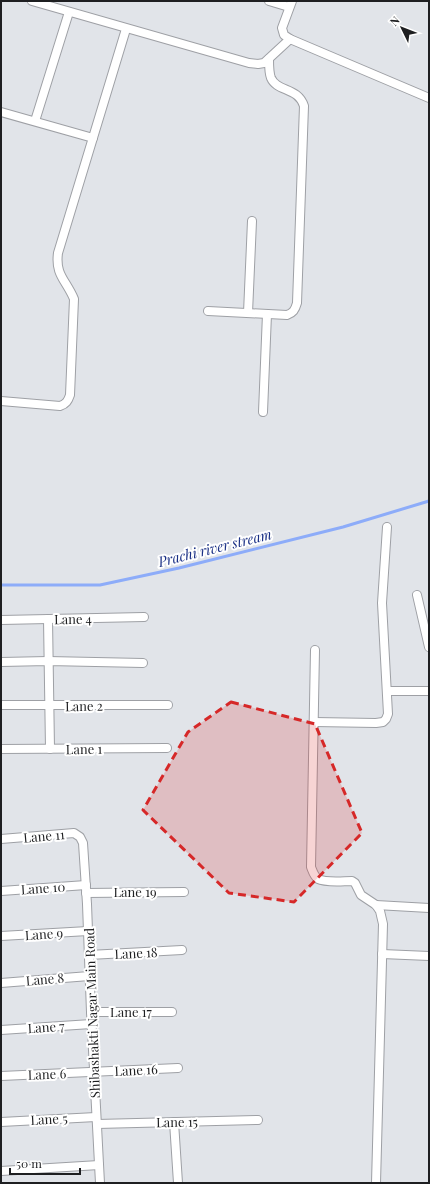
<svg xmlns="http://www.w3.org/2000/svg" width="430" height="1184" viewBox="0 0 430 1184" font-family="'Playfair Display',serif">
	<style>
		.lines { fill: none; stroke-linecap: round; stroke-linejoin: round }
		.stream { stroke: #8dacf9; stroke-width: 3 }
		.street-casing { stroke: #9ea0a5; stroke-width: 10 }
		.street { stroke: #fff; stroke-width: 8 }
		.marked { fill: #d62828; fill-opacity: 0.2; stroke: #d62828; stroke-width: 3; stroke-dasharray: 8 5; stroke-linejoin: round }
		.labels { text-anchor: middle; stroke-width: 4; stroke-linejoin: round; paint-order: stroke }
		.street-label { font-size: 13px; fill: #1e1f21; stroke: #fff }
		.water-label { font-size: 14px; font-style: italic; fill: #172d83; stroke: #fff }
	</style>
	<rect width="100%" height="100%" fill="#e1e4e9"/>
	<g class="lines">
		<path class="stream" d="M1 585H100L179 568 343 527 429 501"/>
		<defs>
			<g id="street">
				<path d="M32 1 249 63 258 64 264 63 290 39"/>
				<path d="M269 1 289 7"/>
				<path d="M292 1 282 28 284 35 290 39 429 98"/>
				<path d="M1 112 93 138"/>
				<path d="M35 121 69 12"/>
				<path d="M208 311 287 315C293 313 295 310 297 303L304 106C298 87 277 92 271 78 269 73 269 66 269 59"/>
				<path d="M248 313 252 221"/>
				<path d="M1 401 60 406C66 404 68 401 70 395L74 299C66 280 55 275 58 253L126 29"/>
				<path d="M263 412 267 314"/>
				<path d="M417 595 429 647"/>
				<path d="M48 619 50 749"/>
				<path d="M1 620 144 617"/>
				<path d="M315 650 311 867C313 872 314 876 318 879 326 883 343 881 352 881L355 883 361 895 376 905 380 911 383 924 376 1183"/>
				<path d="M1 662 48 661 143 663"/>
				<path d="M387 691H429"/>
				<path d="M1 705H168"/>
				<path d="M314 722 376 723 383 722 386 719 388 714 382 603 387 527"/>
				<path d="M1 749 167 748"/>
				<path d="M1 839 74 833 80 837 83 843 87 904 91 1012 100 1183"/>
				<path d="M1 891 86 885"/>
				<path d="M86 893 184 892"/>
				<path d="M376 905 429 908"/>
				<path d="M1 936 88 931"/>
				<path d="M382 954 429 956"/>
				<path d="M89 955 182 950"/>
				<path d="M1 983 89 976"/>
				<path d="M91 1012H172"/>
				<path d="M1 1030 91 1024"/>
				<path d="M1 1076 178 1068"/>
				<path d="M1 1122 96 1117"/>
				<path d="M174 1122 178 1183"/>
				<path d="M97 1124 258 1120"/>
				<path d="M1 1171 99 1165"/>
			</g>
		</defs>
		<use href="#street" class="street-casing"/>
		<use href="#street" class="street"/>
	</g>
	<path class="marked" d="M231 702 315 724 362 833 294 902 229 893 143 810 188 732Z"/>
	<g class="labels">
		<g class="street-label">
			<text transform="translate(73 619) rotate(-1)" y="5">Lane 4</text>
			<text transform="translate(84 706) rotate(-1)" y="5">Lane 2</text>
			<text transform="translate(84 749) rotate(-1)" y="5">Lane 1</text>
			<text transform="translate(44 836) rotate(-5)" y="5">Lane 11</text>
			<text transform="translate(43 888) rotate(-4)" y="5">Lane 10</text>
			<text x="135" y="897">Lane 19</text>
			<text transform="translate(44 934) rotate(-4)" y="5">Lane 9</text>
			<text transform="translate(136 953) rotate(-3)" y="5">Lane 18</text>
			<text transform="translate(45 979) rotate(-5)" y="5">Lane 8</text>
			<text x="131" y="1017">Lane 17</text>
			<text transform="translate(92 1013) rotate(-92)" y="5">Shibashakti Nagar Main Road</text>
			<text transform="translate(46 1027) rotate(-4)" y="5">Lane 7</text>
			<text transform="translate(136 1070) rotate(-3)" y="5">Lane 16</text>
			<text transform="translate(47 1074) rotate(-2)" y="5">Lane 6</text>
			<text transform="translate(49 1119) rotate(-3)" y="5">Lane 5</text>
			<text transform="translate(177 1122) rotate(-1)" y="5">Lane 15</text>
		</g>
		<g class="water-label">
			<text transform="translate(215 548) rotate(-14)" y="5">Prachi river stream</text>
		</g>
	</g>
	<rect width="430" height="1184" fill="none" stroke="#1e1f21" stroke-width="4"/>
	<g transform="translate(402 28) rotate(313)" stroke="#ffffff" stroke-width="3" paint-order="stroke">
	<path d="M0-3L7 15L0 10L-7 15Z" fill="#1e1f21"/>
	<text y="-6" font-size="11" font-weight="bold" text-anchor="middle" fill="#1e1f21">N</text>
	</g>
	<path d="M10 1168v6h70v-6" fill="none" stroke="#1e1f21" stroke-width="2"/>
	<text x="16" y="1168" font-size="12" fill="#1e1f21" stroke="#ffffff" stroke-width="3" paint-order="stroke">50 m</text>
</svg>
